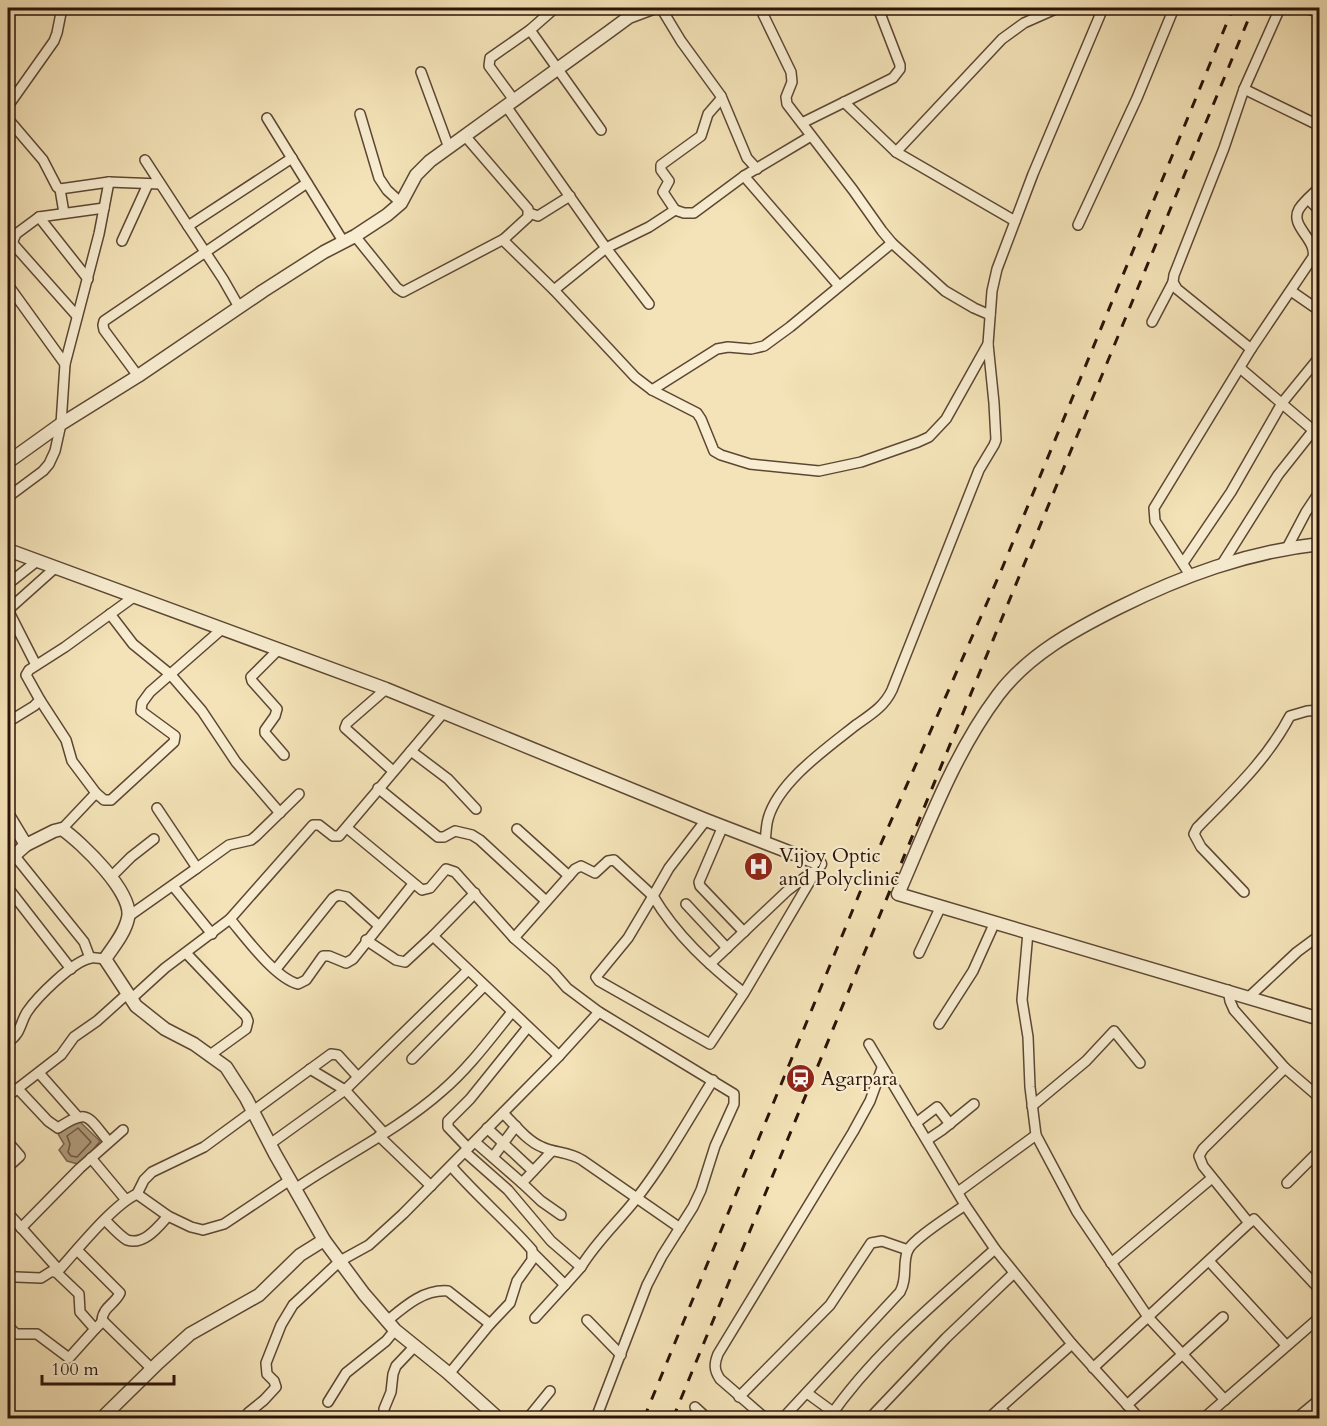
<svg xmlns="http://www.w3.org/2000/svg" width="1327" height="1426" viewBox="0 0 1327 1426" font-family="Cardo,serif">
	<style>
		.water { fill: #b09c7c; stroke: #7b654e; stroke-width: 1.5 }
		.lines { fill: none; stroke-linecap: round; stroke-linejoin: round }
		.shore { stroke: #6e5842; stroke-width: 1.5 }
		.minor-casing { stroke: #5d4734; stroke-width: 12 }
		.tertiary-casing { stroke: #5d4734; stroke-width: 15 }
		.minor { stroke: #f8edd1; stroke-width: 9 }
		.tertiary { stroke: #f8edd1; stroke-width: 12 }
		.rail { stroke: #2b1308; stroke-width: 3; stroke-dasharray: 10 10; stroke-linecap: butt }
		.labels { text-anchor: middle; stroke-width: 4.5; stroke-linejoin: round; paint-order: stroke }
		.poi-label { font-size: 20px; fill: #2b1308; stroke: #f8edd1; text-anchor: start }
	</style>
	<rect width="100%" height="100%" fill="#f4e3b8"/>
	<filter id="stains"><feTurbulence type="fractalNoise" baseFrequency=".00333" numOctaves="4"/><feColorMatrix values="0 0 0 0 .2 0 0 0 0 .09 0 0 0 0 .02 0 0 0 .5 -.17"/></filter>
	<radialGradient id="worn" r=".72"><stop offset=".6" stop-color="#630" stop-opacity="0"/><stop offset="1" stop-color="#630" stop-opacity=".3"/></radialGradient>
	<path class="water" d="M77 1119 100 1141 81 1165 67 1161 59 1150 64 1144 58 1134Z"/>
	<g class="lines">
		<path class="shore" d="M78 1128 91 1142 77 1157 71 1156 68 1152 70 1144 67 1136Z"/>
		<defs>
			<g id="minor">
				<path d="M760 8 791 72 792 82 786 97 787 104 853 190 882 231 892 243 945 291 974 308 990 315"/>
				<path d="M530 30 601 130"/>
				<path d="M421 72 449 148"/>
				<path d="M1244 89 1320 126"/>
				<path d="M721 96 747 158 757 169"/>
				<path d="M514 100 489 66 490 58 530 30 555 8"/>
				<path d="M844 102 896 152"/>
				<path d="M8 106 54 41 57 33 62 8"/>
				<path d="M506 106 606 248 649 304"/>
				<path d="M360 114 379 178 387 190 401 203"/>
				<path d="M267 118 343 241"/>
				<path d="M8 119 43 160 57 187 60 189 109 182 160 184"/>
				<path d="M802 123 893 78 900 69V65L878 8"/>
				<path d="M145 160 188 226"/>
				<path d="M744 176 839 286"/>
				<path d="M60 189 64 213"/>
				<path d="M1308 199 1320 211"/>
				<path d="M675 210 684 213H694L744 176 811 136"/>
				<path d="M529 213 538 216 570 196"/>
				<path d="M39 217 16 234 13 241 14 245 77 316"/>
				<path d="M1015 221 896 152 1002 39 1024 23 1058 8"/>
				<path d="M1078 225 1137 98 1174 8"/>
				<path d="M355 236 397 288 403 292 504 239 528 217V209L466 137"/>
				<path d="M504 239 505 242 554 290 635 377 652 390 697 413 701 419 714 451 721 455 750 464 819 471 861 462 918 442 929 437 946 419 988 344 992 291 997 269 1033 174 1103 8"/>
				<path d="M122 241 148 184"/>
				<path d="M88 279 39 217 104 208"/>
				<path d="M8 285 65 364"/>
				<path d="M554 290 606 248 649 227 675 210 663 192 669 181 661 170V165L701 136 708 114 721 99V96L681 41 661 8"/>
				<path d="M1291 291 1320 311"/>
				<path d="M239 307 223 279 188 226 292 158"/>
				<path d="M1152 322 1173 282"/>
				<path d="M1251 349 1177 289 1173 282 1174 275 1224 148 1244 89 1280 8"/>
				<path d="M1240 368 1320 436"/>
				<path d="M138 376 104 330 103 325 104 321 307 183"/>
				<path d="M652 390 717 349 728 347 751 349 764 346 790 327 892 243"/>
				<path d="M8 497 43 471 49 464 55 451 61 424 65 364 99 234 109 182"/>
				<path d="M1287 548 1306 512 1320 491"/>
				<path d="M1183 563 1231 492 1282 403 1317 360"/>
				<path d="M1222 564 1278 475 1320 422"/>
				<path d="M1190 575 1155 521 1154 508 1251 349 1313 257C1317 239 1289 226 1299 209 1304 201 1313 194 1320 187"/>
				<path d="M8 584 37 561"/>
				<path d="M8 610 55 568"/>
				<path d="M8 610 36 665"/>
				<path d="M110 614 133 644 171 675 202 711 236 762 280 813"/>
				<path d="M279 649 251 677 252 681 277 709 275 716 265 730V733L284 755"/>
				<path d="M386 689 347 723 345 728 393 771"/>
				<path d="M40 700 66 740 72 761 96 793"/>
				<path d="M8 722 34 706 40 700 26 675 29 670 65 647 135 596"/>
				<path d="M411 751 448 779 476 809"/>
				<path d="M378 788 438 837H444L455 831 472 835 480 840 546 901"/>
				<path d="M723 826 699 882 700 886 744 932"/>
				<path d="M347 828 422 890 430 888 446 869 455 872 514 938 553 972 567 988 599 1012 734 1094V1104L715 1146 701 1190 693 1207 662 1256 647 1285 596 1418"/>
				<path d="M62 829 96 793 104 800H111L174 742 175 736 141 711 142 703 150 692 222 629"/>
				<path d="M517 829 569 876"/>
				<path d="M765 842C766 835 766 826 768 819 778 782 827 748 856 725 870 715 884 707 892 690L979 470 994 445 996 440 994 403 988 344"/>
				<path d="M14 855 84 942 90 958"/>
				<path d="M197 868 229 845 251 840 256 836 299 794"/>
				<path d="M111 877 131 857 154 839"/>
				<path d="M173 886 212 934"/>
				<path d="M8 888 71 969"/>
				<path d="M1244 892 1201 847 1194 834 1197 828C1231 793 1267 760 1290 716L1307 711 1320 710"/>
				<path d="M475 893 433 936 559 1056"/>
				<path d="M686 904 727 948"/>
				<path d="M129 916 197 868 157 808"/>
				<path d="M230 919C246 938 275 978 298 984L306 980 323 956H329L346 963 353 959 413 884"/>
				<path d="M1028 932 1022 1000 1028 1037 1030 1087 1036 1135 1077 1212 1148 1317 1225 1400"/>
				<path d="M514 938 575 869 581 866 595 873 608 861 614 860 653 896 669 868 706 820"/>
				<path d="M366 940 396 960 405 962 433 936"/>
				<path d="M186 953 246 1016 248 1021 246 1029 210 1055"/>
				<path d="M919 953 941 906"/>
				<path d="M710 964 787 891 812 872"/>
				<path d="M276 969 333 898 338 895 347 897 378 925"/>
				<path d="M744 993C709 965 676 935 653 896L628 938 596 977 599 981 710 1044 744 993 820 864"/>
				<path d="M1249 997 1297 952 1320 935"/>
				<path d="M131 999 165 968 230 919 313 825H319L333 836H339L444 712"/>
				<path d="M939 1024 973 971 995 922"/>
				<path d="M8 1042C21 1034 20 1023 27 1012 37 997 73 961 91 958 95 957 101 959 105 959"/>
				<path d="M869 1044 965 1205 995 1249 1072 1344 1139 1418"/>
				<path d="M412 1059 484 986"/>
				<path d="M1285 1068 1320 1098"/>
				<path d="M310 1069 345 1090 384 1133"/>
				<path d="M39 1073 77 1116"/>
				<path d="M18 1089 48 1121 58 1128C89 1108 87 1116 109 1142"/>
				<path d="M8 1096 61 1055 74 1037 97 1021 127 994"/>
				<path d="M1032 1106 1086 1061 1114 1031 1140 1063"/>
				<path d="M503 1113C514 1124 527 1141 542 1147 555 1153 569 1152 582 1160L680 1228"/>
				<path d="M916 1123 937 1107 950 1124"/>
				<path d="M487 1128 533 1171"/>
				<path d="M379 1136 431 1186"/>
				<path d="M927 1140 942 1130 974 1104"/>
				<path d="M8 1142 20 1156 8 1167"/>
				<path d="M475 1142 522 1183"/>
				<path d="M270 1144 345 1090 468 970"/>
				<path d="M468 1148 448 1127V1121L470 1099 528 1027"/>
				<path d="M552 1151 522 1183 541 1201 561 1215"/>
				<path d="M465 1152 508 1190 551 1241 581 1267C596 1242 618 1222 636 1199 665 1162 688 1120 713 1080"/>
				<path d="M493 1157 516 1126"/>
				<path d="M91 1158 126 1200"/>
				<path d="M1287 1183 1320 1150"/>
				<path d="M295 1189C343 1156 398 1130 442 1091 469 1068 490 1039 512 1012"/>
				<path d="M958 1192 1036 1135"/>
				<path d="M137 1194 144 1180 152 1172 204 1147 331 1054 338 1055 358 1077"/>
				<path d="M8 1213 59 1270C77 1250 114 1204 137 1194L168 1216 191 1227 203 1230 224 1224 290 1180"/>
				<path d="M105 1220C111 1226 120 1236 127 1240 144 1246 159 1226 168 1216"/>
				<path d="M1249 1223 1254 1219 1320 1290"/>
				<path d="M21 1228 80 1168 123 1130"/>
				<path d="M77 1250 120 1293C115 1304 103 1307 102 1320L152 1369"/>
				<path d="M534 1254 565 1285 581 1267"/>
				<path d="M1209 1261 1286 1345"/>
				<path d="M1111 1263 1212 1178"/>
				<path d="M16 1277 41 1278 52 1271 57 1273 79 1294 80 1312 95 1329 103 1321"/>
				<path d="M535 1318 565 1285"/>
				<path d="M587 1320 621 1355"/>
				<path d="M387 1321C405 1306 424 1289 448 1291L490 1324 510 1303 517 1281 532 1260V1250C507 1221 477 1196 451 1166"/>
				<path d="M8 1326 16 1334H37L69 1358 95 1329"/>
				<path d="M1093 1368 1249 1223 1203 1166 1199 1156 1203 1149 1285 1068 1234 1010 1230 1001 1228 990"/>
				<path d="M449 1374 490 1324"/>
				<path d="M807 1393 833 1412"/>
				<path d="M739 1397 830 1305 871 1243 882 1241 908 1250"/>
				<path d="M328 1402 346 1373 386 1341 395 1330"/>
				<path d="M1127 1405 1223 1317"/>
				<path d="M695 1407 707 1418"/>
				<path d="M248 1413 264 1400 276 1387 274 1381 267 1374 266 1363 281 1325 293 1305 340 1261 369 1245 403 1214 559 1056 599 1012"/>
				<path d="M385 1418 384 1409 391 1392 393 1374 396 1366 415 1346"/>
				<path d="M528 1418 550 1391"/>
				<path d="M765 1418 720 1379C714 1370 714 1364 718 1354L853 1132 870 1101 882 1068"/>
				<path d="M783 1418 900 1292C908 1278 902 1262 908 1250 914 1238 953 1214 965 1205"/>
				<path d="M829 1418C874 1353 936 1302 995 1249"/>
				<path d="M870 1418 946 1338 1014 1273"/>
				<path d="M989 1418 1000 1408"/>
				<path d="M1009 1418 1000 1408 1072 1344"/>
				<path d="M1204 1418 1320 1317"/>
				<path d="M1297 1418 1320 1399"/>
			</g>
			<g id="tertiary">
				<path d="M1310 8 1320 11"/>
				<path d="M8 462 61 424 138 376 263 291 324 252 355 236 387 215 401 203 416 175 430 161 610 31 629 17 653 8"/>
				<path d="M1320 544C1247 552 1182 576 1118 608 1074 630 1028 655 998 695 953 755 928 826 898 894L1320 1019"/>
				<path d="M8 550 386 689 706 820 820 864"/>
				<path d="M8 815 26 845 54 831 62 829C81 842 134 893 128 918 125 933 113 947 105 959L136 1006 165 1029 194 1044 226 1067 246 1098 275 1154 324 1240 364 1294 395 1330 447 1372 498 1418"/>
				<path d="M8 861 26 845"/>
				<path d="M102 1418 158 1363 190 1334 259 1295 300 1255 324 1240"/>
			</g>
		</defs>
		<use href="#minor" class="minor-casing"/>
		<use href="#tertiary" class="tertiary-casing"/>
		<use href="#minor" class="minor"/>
		<use href="#tertiary" class="tertiary"/>
		<g class="rail">
			<path d="M644 1418 865 880 1001 571 1233 8"/>
			<path d="M673 1418 1253 8"/>
		</g>
	</g>
	<defs>
		<symbol id="hospital-disc" viewBox="-11 -11 22 22"><circle r="9.5" fill="#8f2418" stroke="#f8edd1"/><path d="M-5-5h3v3.5h4V-5h3V5h-3V1.5h-4V5h-3Z" fill="#fff"/></symbol>
		<symbol id="station-disc" viewBox="-11 -11 22 22"><circle r="9.5" fill="#8f2418" stroke="#f8edd1"/><path d="M-3-6H3Q5-6 5-4V2Q5 4 3 4L4.5 6H3L1.5 4h-3L-3 6H-4.5L-3 4Q-5 4-5 2V-4Q-5-6-3-6ZM-3.5-4v3h7v-3ZM-3.5 1v1.5H-2V1ZM2 1v1.5H3.5V1Z" fill="#fff"/></symbol>
	</defs>
	<g fill-rule="evenodd">
		<use href="#hospital-disc" x="742" y="850" width="33" height="33"/>
		<use href="#station-disc" x="784" y="1062" width="33" height="33"/>
	</g>
	<g class="labels">
		<g class="poi-label">
			<text x="779" y="862">Vijoy Optic<tspan x="779" dy="23">and Polyclinic</tspan></text>
			<text x="821" y="1085">Agarpara</text>
		</g>
	</g>
	<rect width="1327" height="1426" fill="none" stroke="#f4e3b8" stroke-width="30"/>
	<rect x="9" y="9" width="1309" height="1408" fill="none" stroke="#2b1308" stroke-width="3"/>
	<rect x="15" y="15" width="1297" height="1396" fill="none" stroke="#2b1308" stroke-width="1.5"/>
	<path d="M42 1375v9h132v-9" fill="none" stroke="#2b1308" stroke-width="3"/>
	<text x="51" y="1375" font-size="18" fill="#2b1308" stroke="#f8edd1" stroke-width="4.5" paint-order="stroke">100 m</text>
	<rect width="100%" height="100%" filter="url(#stains)"/>
	<rect width="100%" height="100%" fill="url(#worn)"/>
</svg>
